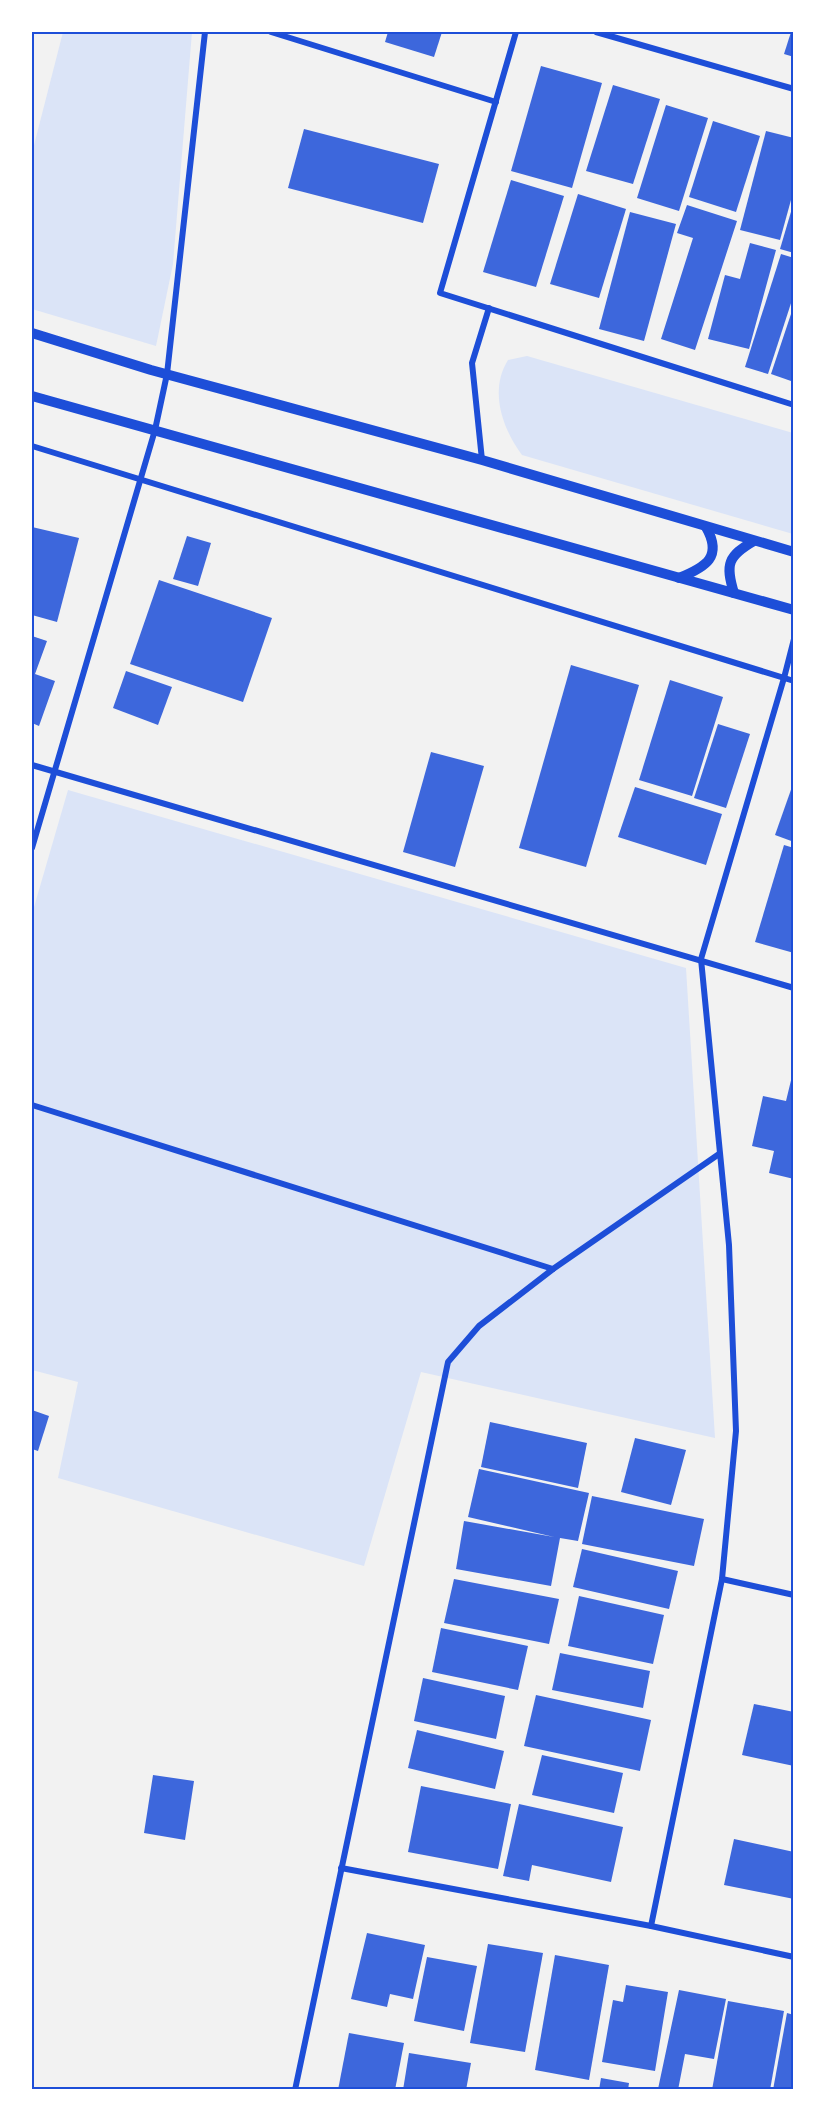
<svg xmlns="http://www.w3.org/2000/svg" width="825" height="2121" viewBox="0 0 825 2121" font-family="'Varela Round',sans-serif">
	<style>
		.green { fill: #dbe4f7 }
		.building { fill: #3d67dc }
		.lines { fill: none; stroke-linecap: round; stroke-linejoin: round }
		.minor { stroke: #1d4ed8; stroke-width: 6 }
		.tertiary { stroke: #1d4ed8; stroke-width: 10 }
		.neatline { fill: none; stroke: #1d4ed8; stroke-width: 2 }
	</style>
	<rect width="100%" height="100%" fill="#f2f2f2"/>
	<g class="green">
		<path d="M63 32H192L173 264 156 346 32 309V153Z"/>
		<path d="M527 356 793 433V534L522 455C502 428 489 390 508 360Z"/>
		<path d="M68 790 686 968 715 1438 421 1372 364 1566 58 1478 78 1382 32 1370V914Z"/>
	</g>
	<g class="building">
		<path d="M388 32H442L434 57 385 42Z"/>
		<path d="M791 32H794V57L784 54Z"/>
		<path d="M541 66 602 83 572 188 511 171Z"/>
		<path d="M613 85 660 99 633 184 586 171Z"/>
		<path d="M666 105 708 118 679 211 637 198Z"/>
		<path d="M713 121 760 136 736 212 689 197Z"/>
		<path d="M304 129 439 164 423 223 288 188Z"/>
		<path d="M766 131 794 138V189L780 240 740 230Z"/>
		<path d="M511 180 564 196 536 287 483 272Z"/>
		<path d="M578 194 626 209 599 298 550 284Z"/>
		<path d="M687 205 737 221 695 350 661 339 693 238 677 233Z"/>
		<path d="M793 205H794V253L780 249Z"/>
		<path d="M630 212 676 224 644 341 599 329Z"/>
		<path d="M750 243 776 250 749 349 708 339 725 275 740 279Z"/>
		<path d="M781 254 794 258V294L768 374 745 367Z"/>
		<path d="M794 305V374L791 381 771 374Z"/>
		<path d="M32 527 79 538 57 622 32 615Z"/>
		<path d="M187 536 211 543 198 586 173 579Z"/>
		<path d="M159 580 272 618 243 702 130 664Z"/>
		<path d="M32 636 47 641 35 674 55 681 39 726 32 723Z"/>
		<path d="M571 665 639 685 586 867 519 848Z"/>
		<path d="M126 671 172 687 158 725 113 708Z"/>
		<path d="M670 680 723 697 692 796 639 780Z"/>
		<path d="M718 724 750 734 726 808 694 798Z"/>
		<path d="M431 752 484 766 455 867 403 852Z"/>
		<path d="M793 784H794V842L775 835Z"/>
		<path d="M635 787 722 814 706 865 618 837Z"/>
		<path d="M784 845 794 848V953L755 942Z"/>
		<path d="M793 1072 794 1073V1179L769 1173 774 1151 752 1146 763 1096 786 1101Z"/>
		<path d="M32 1410 49 1416 38 1451 32 1449Z"/>
		<path d="M490 1422 587 1443 578 1488 481 1467Z"/>
		<path d="M635 1438 686 1450 671 1505 621 1492Z"/>
		<path d="M479 1469 589 1493 578 1541 560 1538 551 1586 456 1569 464 1521 554 1537 468 1517Z"/>
		<path d="M592 1496 704 1519 694 1566 582 1544Z"/>
		<path d="M582 1549 678 1571 669 1609 573 1587Z"/>
		<path d="M454 1579 559 1599 549 1644 444 1623Z"/>
		<path d="M579 1596 664 1615 653 1664 568 1646Z"/>
		<path d="M441 1628 528 1646 518 1690 432 1672Z"/>
		<path d="M560 1653 650 1671 643 1708 552 1690Z"/>
		<path d="M423 1678 505 1696 496 1739 414 1721Z"/>
		<path d="M536 1695 651 1720 640 1771 524 1746Z"/>
		<path d="M754 1704 794 1712V1766L742 1755Z"/>
		<path d="M417 1730 504 1751 495 1789 408 1768Z"/>
		<path d="M542 1755 623 1773 614 1813 532 1795Z"/>
		<path d="M153 1775 194 1781 185 1840 144 1833Z"/>
		<path d="M421 1786 511 1804 498 1869 408 1852Z"/>
		<path d="M519 1804 623 1827 611 1882 532 1865 529 1881 503 1876Z"/>
		<path d="M734 1839 794 1852V1899L724 1885Z"/>
		<path d="M367 1933 425 1945 413 1999 390 1994 387 2007 351 1999Z"/>
		<path d="M488 1944 543 1953 525 2052 470 2043Z"/>
		<path d="M555 1955 609 1965 589 2080 535 2070Z"/>
		<path d="M427 1957 477 1966 464 2031 414 2021Z"/>
		<path d="M626 1985 668 1992 655 2071 602 2062 613 2000 623 2002Z"/>
		<path d="M679 1990 726 1999 714 2059 685 2054 678 2090 658 2089Z"/>
		<path d="M728 2001 784 2011 770 2090H712Z"/>
		<path d="M787 2013 794 2015V2090H773Z"/>
		<path d="M349 2033 404 2043 395 2090H338Z"/>
		<path d="M409 2053 471 2063 466 2090H403Z"/>
		<path d="M601 2078 629 2083 628 2090H599Z"/>
	</g>
	<g class="lines">
		<g class="minor">
			<path d="M271 32 496 102"/>
			<path d="M516 32 440 293 794 405"/>
			<path d="M596 32 794 89"/>
			<path d="M32 446 794 681"/>
			<path d="M482 460 472 363 489 308"/>
			<path d="M32 765 794 988"/>
			<path d="M32 848 155 430 167 374 205 32"/>
			<path d="M32 1105 553 1269"/>
			<path d="M722 1579 794 1595"/>
			<path d="M341 1868 651 1926 794 1957"/>
			<path d="M651 1926 722 1579 736 1431 729 1245 701 959 784 678 794 639"/>
			<path d="M295 2090 448 1362 479 1326 553 1269 719 1154"/>
		</g>
		<g class="tertiary">
			<path d="M32 333 151 370 482 460 794 552"/>
			<path d="M32 396 794 610"/>
			<path d="M679 578C706 567 723 557 706 527"/>
			<path d="M734 593C725 564 728 556 754 541"/>
		</g>
	</g>
	<rect width="825" height="2121" fill="none" stroke="#ffffff" stroke-width="66"/>
	<rect x="33" y="33" width="759" height="2055" class="neatline"/>
</svg>
